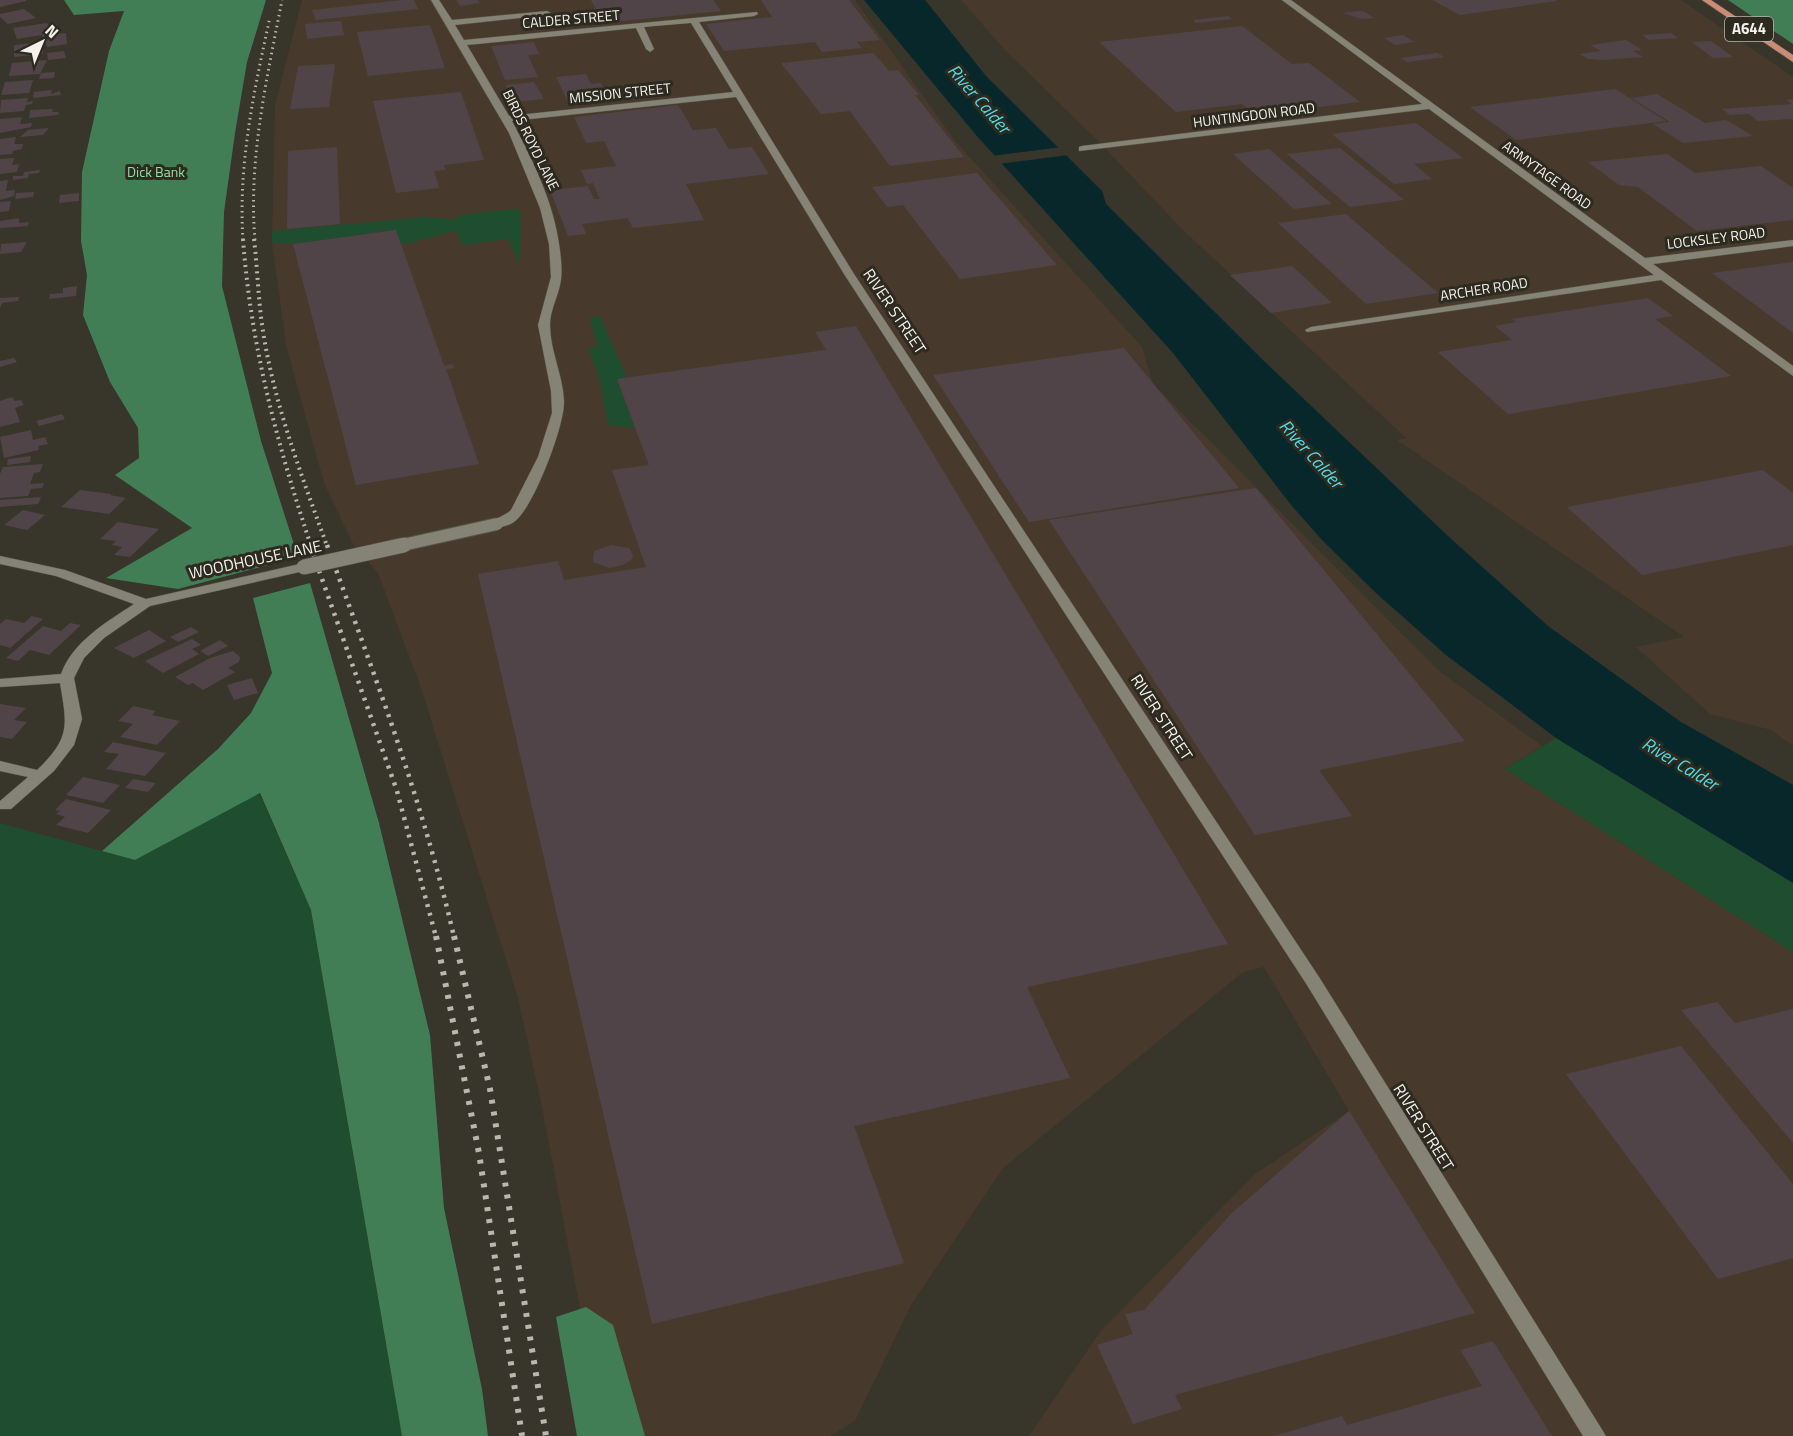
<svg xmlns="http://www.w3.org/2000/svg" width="1793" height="1436" viewBox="0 0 1793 1436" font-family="'Titillium Web',sans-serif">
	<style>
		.industrial { fill: #473a2c }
		.green { fill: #1f4d2f }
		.forest { fill: #417e55 }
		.water { fill: #08272a }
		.pier { fill: #38352a }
		.building { fill: #514449 }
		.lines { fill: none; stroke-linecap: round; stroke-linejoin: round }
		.minor-casing { stroke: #56544a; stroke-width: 1 }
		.primary-casing { stroke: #56544a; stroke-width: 1 }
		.minor { fill: #858375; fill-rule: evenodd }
		.primary { fill: #cb8b76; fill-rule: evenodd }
		.rail-far3 { stroke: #b9b7af; stroke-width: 3; stroke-dasharray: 1.5 4; stroke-linecap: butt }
		.rail-far2 { stroke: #b9b7af; stroke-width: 4; stroke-dasharray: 2 4.5; stroke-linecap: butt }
		.rail-far1 { stroke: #b9b7af; stroke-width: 4.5; stroke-dasharray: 3 6; stroke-linecap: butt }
		.rail { stroke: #b9b7af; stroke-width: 6; stroke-dasharray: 4 8; stroke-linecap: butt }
		.minor-bridge-far1-casing { stroke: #56544a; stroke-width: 14; stroke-linecap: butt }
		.minor-bridge-casing { stroke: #56544a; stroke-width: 16; stroke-linecap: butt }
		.minor-bridge-far1 { stroke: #858375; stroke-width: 12 }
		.minor-bridge { stroke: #858375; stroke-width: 15 }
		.labels { text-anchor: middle; stroke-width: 6; stroke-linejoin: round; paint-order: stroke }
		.far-street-label { font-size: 14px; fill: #f3f1ea; stroke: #2d2b20 }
		.far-park-label { font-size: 14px; fill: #8ae2a5; stroke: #2d2b20 }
		.shield { fill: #2d2b20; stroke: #b8b6ad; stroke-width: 1.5 }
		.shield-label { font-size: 15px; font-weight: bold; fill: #f3f1ea }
		.street-label { font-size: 16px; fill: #f3f1ea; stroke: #2d2b20 }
		.water-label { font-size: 18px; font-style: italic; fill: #4ddce8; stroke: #2d2b20 }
	</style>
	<rect width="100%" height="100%" fill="#38352a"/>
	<g class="industrial">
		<path d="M302 0H855L955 141 1142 347 1153 384 1439 671 1542 746 1505 769 1793 952V1436H1029L1100 1332 1254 1175 1349 1111 1264 967 1243 972 1003 1168 911 1305 855 1421 830 1436H604L541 1102 518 998 421 688 378 573 354 546 324 483 286 345 272 243 275 105Z"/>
		<path d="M961 0H1681L1793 77V746L1771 730 1710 714 1636 647 1684 637 1397 440 1406 438 1184 231 1097 140 1005 50Z"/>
	</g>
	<g class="green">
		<path d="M513 209 521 211 520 265 508 239 462 245 456 231 401 245 395 230 293 244H272V231L424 217 454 219 464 214Z"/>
		<path d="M600 316 627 378 617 379 635 428 608 425 600 381 588 348 597 347 590 317Z"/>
		<path d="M1556 738 1793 883V952L1505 769Z"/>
		<path d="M259 793 311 910 402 1436H0V823L135 860Z"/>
	</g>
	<g class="forest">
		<path d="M64 0H266L247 62 235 133 224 212 222 286 261 441 298 557 178 589 106 578 192 528 115 475 139 458 138 428 110 382 83 315 87 275 81 241 82 172 109 51 124 11 74 15Z"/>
		<path d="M1728 0H1793V44Z"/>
		<path d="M310 583 379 823 430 1035 444 1208 482 1389 488 1436H402L311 910 260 793 135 860 102 851 218 749 251 713 272 673 253 598Z"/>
		<path d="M586 1307 613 1325 645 1436H577L556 1317Z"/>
	</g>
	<path class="water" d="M864 0H925L986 76 1102 191 1106 204 1264 361 1449 537 1548 626 1681 722 1793 785V883L1556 738 1446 655 1376 593 1322 540 1292 506 1173 353 976 135Z"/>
	<path class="pier" d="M1062 147 1069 155 998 164 991 156Z"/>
	<g class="building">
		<path d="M0 0H26V1L0 7Z"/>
		<path d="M402 0H414L418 9 316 20 312 10Z"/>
		<path d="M456 0H477L480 3 460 6Z"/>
		<path d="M591 0H713L721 11 603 23Z"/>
		<path d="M761 0H849L880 40 857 42 862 48 822 52 815 42 724 51 706 24 772 17Z"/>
		<path d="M1432 0H1556V1L1460 15Z"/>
		<path d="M24 9 36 18 8 24 0 17V14Z"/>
		<path d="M1359 11 1365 12 1374 18 1361 19 1343 13Z"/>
		<path d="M1228 16 1232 19 1196 23 1193 20Z"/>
		<path d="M341 21 344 35 307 39 305 24Z"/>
		<path d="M47 23 50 28 43 29 46 35 66 33 67 44 47 47 42 35 17 39 13 28Z"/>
		<path d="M430 25 445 68 368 76 357 32Z"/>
		<path d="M1242 26 1292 64 1309 63 1360 102 1254 115 1242 104 1176 112 1099 42Z"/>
		<path d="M1671 33 1678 38 1649 40 1642 35Z"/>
		<path d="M1403 35 1414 42 1395 45 1384 38Z"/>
		<path d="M1626 40 1642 50 1633 51 1643 57 1603 60 1588 59 1579 54 1601 51 1590 45Z"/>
		<path d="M1711 41 1733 57 1713 58 1692 42Z"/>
		<path d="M43 42V54L14 57V45Z"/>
		<path d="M534 42 539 54 528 55 538 77 505 80 491 46Z"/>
		<path d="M64 51 66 58 48 60 47 53Z"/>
		<path d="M874 53 889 71 898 70 919 95H915L964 157 890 166 850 111 821 114 781 63Z"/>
		<path d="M1437 53 1444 57 1407 62 1400 58Z"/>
		<path d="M47 60 40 74 9 76 12 63Z"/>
		<path d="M335 64 329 107 290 109 298 66Z"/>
		<path d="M55 72 54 78 39 79 41 73Z"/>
		<path d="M586 74 591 84 601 83 610 101 570 106 556 77Z"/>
		<path d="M33 80 29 93 1 95 5 82Z"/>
		<path d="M534 82 544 99 516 102 506 85Z"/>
		<path d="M1615 89 1666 121 1516 140 1470 107Z"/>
		<path d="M52 90 51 94 60 91 61 95 33 98 34 92Z"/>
		<path d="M461 92 484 160 444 165 445 170 434 171 439 188 396 193 373 101Z"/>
		<path d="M1657 94 1705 123 1726 120 1753 136 1683 143 1653 124 1670 122 1631 98Z"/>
		<path d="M28 98 27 102 33 101 32 104 26 105 24 111 0 113 1 100Z"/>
		<path d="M1793 99V119L1758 121 1749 114 1730 115 1722 109 1792 104 1786 100Z"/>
		<path d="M678 105 693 130 716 128 729 149 752 147 769 174 686 184 704 220 633 228 628 218 582 224 586 234 568 236 550 190 588 186 594 199H600L593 183 587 184 581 170 616 166 604 141 586 143 574 117Z"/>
		<path d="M53 109 52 112H59L58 115 29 118 30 110Z"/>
		<path d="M22 117 20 124 32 123 31 127 0 133V119Z"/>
		<path d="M1416 123 1463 158 1414 164 1432 179 1394 184 1332 134Z"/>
		<path d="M49 128 43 135 20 137 28 130Z"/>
		<path d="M16 137 14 144H23L22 149 13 151 12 154 0 155V139Z"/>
		<path d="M337 147 340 224 287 229 288 151Z"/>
		<path d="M1340 148 1404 200 1350 207 1287 154Z"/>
		<path d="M1269 149 1332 204 1294 209 1233 154Z"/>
		<path d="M1667 154 1695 173 1761 166 1793 188V220L1697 231 1638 187 1619 185 1588 162Z"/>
		<path d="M14 158 12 165 19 164 17 172 0 174V159Z"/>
		<path d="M40 170 39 173 29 174 28 178 13 180V176H23L24 172Z"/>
		<path d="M977 173 1057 265 960 279 903 205 887 207 872 187Z"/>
		<path d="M8 180 6 191 15 190 14 196 0 200V181Z"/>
		<path d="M34 192 33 197 15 199 16 193Z"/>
		<path d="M79 193V201L59 203 60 195Z"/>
		<path d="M11 201 9 211 0 212V202Z"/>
		<path d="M1346 214 1438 293 1366 304 1278 223Z"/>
		<path d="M19 218V223L29 222 28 226 0 228V221Z"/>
		<path d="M396 230 444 366 452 364 454 368 446 369 479 464 356 485 293 244Z"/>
		<path d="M27 242 21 252 0 254 1 244Z"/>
		<path d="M1793 262V333L1712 273Z"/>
		<path d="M1292 266 1332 303 1271 313 1230 275Z"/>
		<path d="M77 286 76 296 49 299 50 294 63 293V288Z"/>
		<path d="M19 297 18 301 2 303 0 308V298Z"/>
		<path d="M1648 298 1673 316 1655 319 1731 376 1508 414 1438 352 1512 340 1495 326 1517 322 1512 319Z"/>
		<path d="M856 326 1228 944 1027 987 1070 1078 854 1126 904 1263 652 1324 478 574 558 561 564 580 646 567 612 470 649 465 617 379 826 350 815 332Z"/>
		<path d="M1124 348 1239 488 1029 522 933 375Z"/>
		<path d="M14 358 17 362 0 367V361Z"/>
		<path d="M12 397 15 401 21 400 24 405 15 408 20 422 0 427V401Z"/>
		<path d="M62 414 65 419 39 426 36 421Z"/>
		<path d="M31 430 33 440 45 437 48 444 38 446 39 450 4 458 0 437Z"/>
		<path d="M31 456 30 462 7 465 8 459Z"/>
		<path d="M43 464 40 472 34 473 30 484 44 483 42 488 31 489 28 496 0 498V474L3 467Z"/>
		<path d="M1763 470 1793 493V545L1642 575 1567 507Z"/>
		<path d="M1256 488 1465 741 1319 770 1352 816 1255 835 1049 520Z"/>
		<path d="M80 490 112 494 110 495 126 498 109 514 61 507Z"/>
		<path d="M41 497 38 504 0 507V500Z"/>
		<path d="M23 510 45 515 27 530 4 525Z"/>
		<path d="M118 522 159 529 130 557 114 555 122 547 112 545 116 541 100 539Z"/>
		<path d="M611 545 629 548 633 555 632 559 623 565 609 568 593 562 594 551Z"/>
		<path d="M32 616 43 619 10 648 0 645V624L6 619 24 623Z"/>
		<path d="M70 623 81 625 49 655 30 650 18 661 6 658 43 626 61 631Z"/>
		<path d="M191 627 199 632 178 642 170 637Z"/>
		<path d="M149 630 166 641 134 658 114 648Z"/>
		<path d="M192 639 201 645 192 649 199 654 163 673 145 661Z"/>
		<path d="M220 640 228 646 208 656 200 651Z"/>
		<path d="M233 651 240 657 239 662 228 668 235 672 203 690 193 683 188 685 175 677 210 658Z"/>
		<path d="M252 678 258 693 234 700 227 685Z"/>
		<path d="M0 704 26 708 14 720 27 722 12 739 0 737Z"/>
		<path d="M133 706 156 711 152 715 180 721 157 745 120 737 133 724 118 721Z"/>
		<path d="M113 742 166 753 145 776 106 769 119 754 104 752Z"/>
		<path d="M83 777 120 785 103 803 66 795Z"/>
		<path d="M133 779 156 783 148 792 125 788Z"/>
		<path d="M66 799 111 810 88 833 56 825 65 817 56 814 60 811 55 810Z"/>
		<path d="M1717 1002 1735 1023 1793 1009V1143L1681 1010Z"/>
		<path d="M1681 1046 1793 1184V1258L1718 1279 1566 1074Z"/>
		<path d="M1349 1111 1475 1313 1175 1395 1182 1409 1133 1424 1097 1345 1133 1334 1125 1314 1144 1310 1232 1213Z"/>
		<path d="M1493 1341 1552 1436H1274L1342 1416 1347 1425 1482 1386 1460 1350Z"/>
	</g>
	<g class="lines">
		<defs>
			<g id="minor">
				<path d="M431 0H439L452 20 547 11 551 13 547 15 455 25 464 40 757 12 758 14 754 16 699 22 854 274 1319 977 1606 1436H1583L1307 985 844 274 736 97 512 121C532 159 553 201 559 244 561 257 563 273 560 285 557 299 550 311 550 325 550 351 563 375 564 401 565 425 533 509 514 522 508 526 499 528 492 527L490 524C496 517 505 516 511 510L538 457 552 413 551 391 538 325 551 277 549 244 540 208 509 133ZM691 23 733 92 509 116 467 45 636 28 646 49 650 52 654 49 644 27Z"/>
				<path d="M1282 0H1291L1645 258 1793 240V246L1653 264 1793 366V376L1661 280 1307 332 1305 330 1311 327 1654 275 1429 109 1079 151V147L1082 146 1422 104Z"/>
				<path d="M0 556 65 570 146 599 304 563 311 567 304 571 150 606 104 638 84 658 74 678 82 719 74 745 54 771 11 809H0V801L28 777 0 771V761L37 770C71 738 67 725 60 683L0 687V679L61 674C73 641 107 622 134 604L56 576 0 564Z"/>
			</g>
			<path id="primary" d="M1702 0H1711L1793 55V62Z"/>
		</defs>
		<use href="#minor" class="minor-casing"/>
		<use href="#primary" class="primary-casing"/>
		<use href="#minor" class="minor"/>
		<use href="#primary" class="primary"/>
		<g class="rail-far3">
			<path d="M243 240C238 164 254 91 270 17"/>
			<path d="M255 240C248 160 267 78 282 0"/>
		</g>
		<g class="rail-far2">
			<path d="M243 239C251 347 277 443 311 546"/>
			<path d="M254 239C257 265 258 291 261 317 271 396 300 471 327 546"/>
		</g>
		<g class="rail-far1">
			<path d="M310 545 397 791 436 937"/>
			<path d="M327 545C374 674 423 802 454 937"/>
		</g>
		<g class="rail">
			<path d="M436 936 479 1153 522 1436"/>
			<path d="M454 936 490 1089 546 1436"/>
		</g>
		<defs>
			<path id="minor-bridge-far1" d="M398 546 497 524"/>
			<path id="minor-bridge" d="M304 567 404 545"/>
		</defs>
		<use href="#minor-bridge-far1" class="minor-bridge-far1-casing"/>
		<use href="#minor-bridge" class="minor-bridge-casing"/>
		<use href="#minor-bridge-far1" class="minor-bridge-far1"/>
		<use href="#minor-bridge" class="minor-bridge"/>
	</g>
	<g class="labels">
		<g class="far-street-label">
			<text transform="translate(571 19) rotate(-5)" y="5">CALDER STREET</text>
			<text transform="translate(620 93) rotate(-6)" y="5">MISSION STREET</text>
			<text transform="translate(1254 115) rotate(-7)" y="5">HUNTINGDON ROAD</text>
			<text transform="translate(531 140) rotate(64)" y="5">BIRDS ROYD LANE</text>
			<text transform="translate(1547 175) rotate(36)" y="5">ARMYTAGE ROAD</text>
			<text transform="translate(1716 238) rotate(-7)" y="5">LOCKSLEY ROAD</text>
			<text transform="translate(1484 289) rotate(-9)" y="5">ARCHER ROAD</text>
		</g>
		<g class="far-park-label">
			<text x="156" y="177">Dick Bank</text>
		</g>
		<rect class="shield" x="1725" y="17" width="48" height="24" rx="4.5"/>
		<g class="shield-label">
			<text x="1749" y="34">A644</text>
		</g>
		<g class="street-label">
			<text transform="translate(895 311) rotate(56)" y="6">RIVER STREET</text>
			<text transform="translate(255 559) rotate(-12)" y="6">WOODHOUSE LANE</text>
			<text transform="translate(1162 717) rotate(57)" y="6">RIVER STREET</text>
			<text transform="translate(1424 1127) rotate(58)" y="6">RIVER STREET</text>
		</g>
		<g class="water-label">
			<text transform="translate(979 99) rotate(49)" y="6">River Calder</text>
			<text transform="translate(1311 454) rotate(48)" y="6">River Calder</text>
			<text transform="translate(1680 764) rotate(31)" y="6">River Calder</text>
		</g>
	</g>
	<g transform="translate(42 42) rotate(43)" stroke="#2d2b20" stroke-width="4.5" paint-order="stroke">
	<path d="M0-4.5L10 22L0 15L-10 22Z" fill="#f3f1ea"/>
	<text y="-9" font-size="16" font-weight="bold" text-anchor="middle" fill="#f3f1ea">N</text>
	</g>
</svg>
